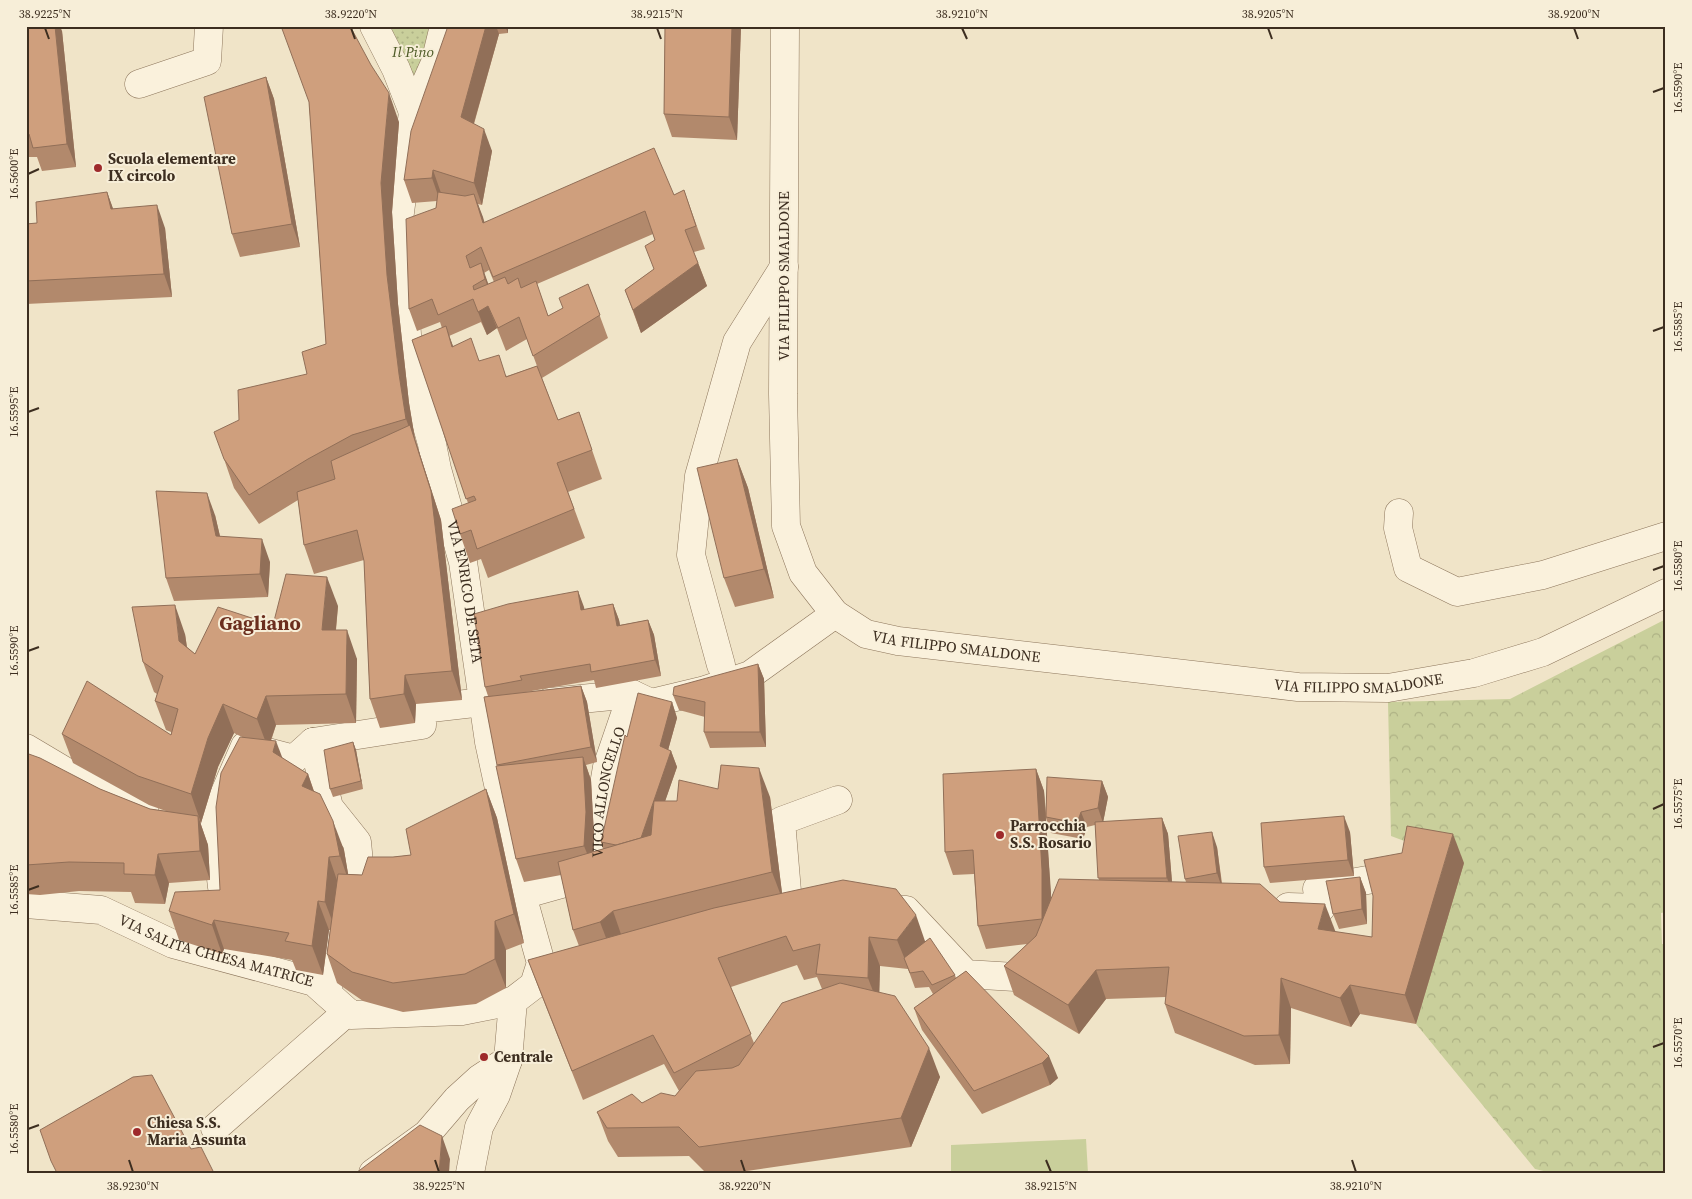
<svg xmlns="http://www.w3.org/2000/svg" width="1692" height="1199" viewBox="0 0 1692 1199" font-family="'Source Serif 4',serif">
	<style>
		.forest { fill: url(#forest-crowns) }
		.park { fill: url(#park-dots) }
		.garden { fill: #c9cf9b }
		.lines { fill: none; stroke-linecap: round; stroke-linejoin: round }
		.minor-casing { stroke: #8d765c; stroke-width: 29 }
		.minor { stroke: #faf1dc; stroke-width: 28 }
		.wall { fill: #b2896c; fill-rule: evenodd }
		.shaded-wall { fill: #916f58 }
		.building { fill: #cf9f7d; stroke: #916f58 }
		.ticks { fill: none; stroke: #3d2e20; stroke-width: 2 }
		.poi-dot { fill: #9e2a2b; stroke: #f7eed8; stroke-width: 2 }
		.labels { text-anchor: middle; stroke-width: 4; stroke-linejoin: round; paint-order: stroke }
		.park-label { font-size: 15px; font-style: italic; fill: #4d5a26; stroke: #f7eed8 }
		.poi-label { font-size: 15px; font-weight: bold; fill: #3d2e20; stroke: #f7eed8; text-anchor: start }
		.street-label { font-size: 15px; fill: #3d2e20; stroke: #f7eed8 }
		.district-label { font-size: 20px; font-weight: bold; fill: #6b2e1e; stroke: #f7eed8 }
		.neatline { fill: none; stroke: #3d2e20; stroke-width: 2 }
		.ticks-label { font-size: 12px; text-anchor: middle; fill: #3d2e20 }
	</style>
	<defs>
		<pattern id="forest-crowns" width="20" height="18" patternUnits="userSpaceOnUse" patternTransform="scale(1.25)"><rect width="20" height="18" fill="#c9cf9b"/><path d="M2 6a3 3 0 1 1 6 0M12 15a3 3 0 1 1 6 0" fill="none" stroke="#aeb285"/></pattern>
		<pattern id="park-dots" width="8" height="8" patternUnits="userSpaceOnUse" patternTransform="scale(1.25)"><rect width="8" height="8" fill="#c9cf9b"/><path d="M2 2h.1M6 6h.1" fill="none" stroke="#aeb285" stroke-width="1.8" stroke-linecap="round"/></pattern>
	</defs>
	<rect width="100%" height="100%" fill="#f0e4c8"/>
	<path class="forest" d="M1666 619V912L1661 913 1662 944H1666V1173H1552L1535 1169 1416 1024 1463 863 1391 836 1388 702 1510 699Z"/>
	<path class="park" d="M374 26H444L413 112Z"/>
	<path class="garden" d="M1086 1139 1088 1173H951V1145Z"/>
	<g class="lines">
		<defs>
			<g id="minor">
				<path d="M374 26 396 69 413 112"/>
				<path id="s1" d="M444 26 435 63 413 112 399 220 409 363 432 444 437 469 463 562 489 742 522 895 541 963 534 985 513 1001 508 1060 496 1095 479 1127 470 1173"/>
				<path id="s2" d="M785 26 783 394 786 526 803 573 835 614 866 634 898 641 1298 687 1388 688 1474 673 1543 652 1666 593"/>
				<path d="M139 84 207 61 209 26"/>
				<path d="M1399 513 1398 528 1408 568 1457 592 1543 575 1666 536"/>
				<path d="M721 665 691 555 699 476 737 342 784 267"/>
				<path d="M550 702 632 694 651 703 705 690 750 675 835 614"/>
				<path d="M313 742 329 807 357 842 362 894 346 895 327 993"/>
				<path d="M313 742 422 725V709L483 702"/>
				<path d="M26 748 68 773 144 809"/>
				<path d="M222 887 214 818 245 746 294 759 313 742"/>
				<path id="s3" d="M522 895 597 874 599 814 607 767 632 694"/>
				<path id="s4" d="M26 904 101 910 173 944 314 982 351 1015 462 1011 513 1001"/>
				<path d="M1288 907 1321 908 1317 889 1401 874V870"/>
				<path d="M890 909 906 910 966 974 1015 977 1039 960"/>
				<path d="M789 915 781 821 838 800"/>
				<path d="M215 1128 347 1012"/>
				<path d="M373 1173 427 1134 457 1099 479 1079 508 1060"/>
			</g>
		</defs>
		<use href="#minor" class="minor-casing"/>
		<use href="#minor" class="minor"/>
	</g>
	<g class="wall">
		<path d="M26 26 62 31 76 167 42 171 37 157H26Z"/>
		<path d="M448 26H508V33L499 34 474 124 492 151 482 205 478 204 484 222 674 195 684 190 705 249 694 252 707 286 641 333 625 290 654 269 655 240 653 234 537 284 548 316 563 308 588 284 608 338 542 378 558 420 579 412 602 479 568 492 585 538 488 578 481 559 470 563 460 534 468 503 412 340 442 328 440 322 417 331 409 309 436 208 437 201 412 203 404 180ZM489 270 494 282 488 284 484 273ZM481 322 487 335 497 328 506 351 527 339 537 366 507 376 453 346 449 336Z"/>
		<path d="M665 26H741L737 140 672 137 664 114Z"/>
		<path d="M266 77 274 99 300 247 240 257 232 234Z"/>
		<path d="M309 102 399 122 392 212 398 304 409 403 415 439 441 520 462 700 416 704 415 723 380 728 370 699 364 560 314 574 304 545 298 500 259 524 234 488 224 459 239 420 307 374 326 344Z"/>
		<path d="M107 192 113 209 165 228 172 297 26 304V224L37 223Z"/>
		<path d="M737 459 748 488 774 598 735 607 724 578Z"/>
		<path d="M215 515 220 536 270 562 268 597 174 601 166 578Z"/>
		<path d="M578 591 584 610 613 604 619 620 620 625 648 620 654 635 661 676 596 688 594 680 526 692 581 686 587 702 597 762 586 765 591 780 594 835V852L603 849 601 842 627 737 672 702 677 718 668 750 671 751 677 767 665 801H677L718 789 770 797 782 893 925 941 955 975 956 978 966 971 1058 1078 1050 1085 982 1114 922 1030 914 1008 933 994 929 987 915 988 908 969 880 966 879 992 940 1077 911 1147 733 1173H706L689 1156 618 1157 608 1141 597 1112 675 1096 679 1091 664 1064 583 1100 539 989 528 960 579 946 573 930 561 875 524 882 516 859 484 697 488 696 485 687ZM797 965 804 980 817 977 822 989 754 1043 731 987Z"/>
		<path d="M338 606 336 630 357 659 356 723 276 725 271 741 282 758 308 774 314 791 344 850 348 874 362 875 393 857 411 855 486 789 497 818 524 943 506 950V988L476 1004 403 1012 363 1001 337 983 327 954 330 930H329L323 975 296 970 292 960 224 949 222 954 179 940 169 911 220 890 242 737 234 733 218 767 201 823 200 822 208 845 210 880 169 883 165 904 135 903 131 892 79 891 40 895 26 894V753L100 789 150 809 166 811 149 805 73 763 62 734 171 735V732L166 730 155 701 157 694 154 692 143 662 185 634 187 647 195 654 273 625Z"/>
		<path d="M758 664 764 679 766 747 710 748 704 732 705 717 679 710 673 695Z"/>
		<path d="M353 742 356 750 363 789 333 797 330 789Z"/>
		<path d="M1036 769 1044 791 1046 813 1102 781 1108 797 1103 822 1162 818 1168 834 1172 882H1186L1185 879 1217 847 1222 883 1280 902 1336 932 1372 937 1464 863 1416 1024 1360 1014 1351 1027 1291 1008 1290 1064 1255 1065 1175 1033 1165 1004 1166 997 1106 999 1079 1034 1014 995 1004 966 1027 944 986 949 978 926 974 874 953 875 945 852ZM1046 818 1051 833 1083 839 1087 827 1095 825 1099 880 1051 900Z"/>
		<path d="M1350 832 1354 876 1270 883 1264 867Z"/>
		<path d="M1360 877 1366 893 1367 924 1339 929 1333 914Z"/>
	</g>
	<g class="shaded-wall">
		<path d="M55 26H60L62 31 76 167 67 144Z"/>
		<path d="M486 26H496L499 34 469 140 461 117Z"/>
		<path d="M505 26H508V33Z"/>
		<path d="M732 26H741L737 140 729 117Z"/>
		<path d="M266 77 274 99 300 247 292 224Z"/>
		<path d="M389 93 399 122 392 212 398 304 409 403 415 439 441 520 462 700 452 671 417 448 406 419 399 374 387 275 381 183Z"/>
		<path d="M484 129 492 151 482 205 474 183Z"/>
		<path d="M433 170 441 193 440 201 432 178Z"/>
		<path d="M107 192 115 214 111 209Z"/>
		<path d="M474 194 483 217 491 246 483 223Z"/>
		<path d="M157 205 165 228 172 297 164 274Z"/>
		<path d="M481 263 489 286 493 302 485 279Z"/>
		<path d="M698 263 707 286 641 333 633 310Z"/>
		<path d="M488 306 497 328 487 335 478 312Z"/>
		<path d="M446 326 456 355 452 347Z"/>
		<path d="M737 459 748 488 774 598 764 569Z"/>
		<path d="M207 493 215 515 225 558 216 536Z"/>
		<path d="M262 539 270 562 268 597 260 574Z"/>
		<path d="M327 577 338 606 333 659 322 630Z"/>
		<path d="M578 591 584 607 587 626 581 610Z"/>
		<path d="M613 604 619 620 623 641 617 626Z"/>
		<path d="M175 605 185 634 190 670 179 641Z"/>
		<path d="M648 620 654 635 661 676 655 660Z"/>
		<path d="M347 630 357 659 356 723 346 694Z"/>
		<path d="M758 664 764 679 766 747 760 732Z"/>
		<path d="M405 675 416 704 415 723 404 694Z"/>
		<path d="M581 686 587 702 597 762 591 747Z"/>
		<path d="M266 696 276 725 268 748 257 719Z"/>
		<path d="M672 702 677 718 665 761 660 746Z"/>
		<path d="M223 704 234 733 218 767 201 823 191 794 208 738Z"/>
		<path d="M276 741 287 770 273 752Z"/>
		<path d="M353 742 356 750 363 789 361 781Z"/>
		<path d="M671 751 677 767 643 865 637 850Z"/>
		<path d="M583 757 591 780 594 835 593 868 584 846Z"/>
		<path d="M759 768 770 797 783 901 772 872Z"/>
		<path d="M1036 769 1044 791 1051 893 1050 941 1042 919Z"/>
		<path d="M308 774 318 804 302 786Z"/>
		<path d="M1102 781 1108 797 1103 823 1098 808Z"/>
		<path d="M486 789 497 818 524 943 514 914Z"/>
		<path d="M1081 812 1087 827 1083 839 1077 823Z"/>
		<path d="M198 816 208 845 210 880 200 851Z"/>
		<path d="M1344 816 1350 832 1354 876 1348 860Z"/>
		<path d="M1162 818 1168 834 1173 894 1167 878Z"/>
		<path d="M333 821 344 850 350 885 340 856Z"/>
		<path d="M1212 832 1217 847 1222 888 1217 873Z"/>
		<path d="M1453 834 1464 863 1416 1024 1405 995Z"/>
		<path d="M158 854 169 883 165 904 155 875Z"/>
		<path d="M329 857 339 886 336 931 325 902Z"/>
		<path d="M1360 877 1366 893 1367 924 1362 909Z"/>
		<path d="M318 901 329 930 323 975 312 946Z"/>
		<path d="M1325 904 1336 933 1318 929Z"/>
		<path d="M613 911 623 940 611 951 600 922Z"/>
		<path d="M916 915 926 944 906 962 897 940Z"/>
		<path d="M214 920 224 949 222 954 212 925Z"/>
		<path d="M495 921 506 950V988L495 959Z"/>
		<path d="M869 937 880 966 879 1007 868 978Z"/>
		<path d="M1096 970 1106 999 1079 1034 1068 1005Z"/>
		<path d="M1281 978 1291 1008 1290 1064 1279 1035Z"/>
		<path d="M1350 985 1360 1014 1351 1027 1340 998Z"/>
		<path d="M929 1048 940 1077 911 1147 901 1118Z"/>
		<path d="M1049 1056 1058 1078 1050 1085 1042 1063Z"/>
		<path d="M442 1136 450 1159 449 1173H439Z"/>
	</g>
	<g class="building">
		<path d="M26 26H55L67 144 33 148 29 134H26Z"/>
		<path d="M281 26H350L371 65 389 93 381 183 387 275 399 374 406 419 352 435 308 459 249 495 224 459 214 432 239 420 238 390 307 374 302 352 326 344 309 102Z"/>
		<path d="M448 26H486L461 117 484 129 474 183 433 170 432 178 404 180 411 131Z"/>
		<path d="M665 26H732L729 117 664 114Z"/>
		<path d="M266 77 292 224 232 234 204 97Z"/>
		<path d="M654 148 674 195 684 190 696 226 685 230 698 263 633 310 625 290 654 269 645 246 655 240 645 211 493 277 481 247 466 256 470 268 481 263 485 279 473 286 474 290 505 277 508 284 518 278 521 288 536 281 548 316 563 308 559 298 588 284 600 315 533 356 519 317 498 328 488 306 478 312 473 299 438 315 432 299 409 309 406 219 436 208 438 192 465 196 474 194 483 223Z"/>
		<path d="M107 192 111 209 157 205 164 274 26 281V224L37 223 36 202Z"/>
		<path d="M446 326 452 347 471 338 479 361 499 355 506 377 537 366 558 420 579 412 592 450 557 463 574 509 477 549 471 530 460 534 452 509 476 500 474 496 466 499 412 340Z"/>
		<path d="M410 425 431 491 452 671 405 675 404 694 370 699 364 561 357 530 304 545 297 492 335 479 331 461Z"/>
		<path d="M737 459 764 569 724 578 697 468Z"/>
		<path d="M156 491 207 493 216 536 262 539 260 574 166 578Z"/>
		<path d="M286 574 327 577 322 630H347L346 694 266 696 257 719 223 704 208 738 191 794 138 776 62 734 87 681 171 735 178 709 155 701 163 676 143 662 132 607 175 605 179 641 195 654 218 607 273 625Z"/>
		<path d="M578 591 581 610 613 604 617 626 648 620 655 660 591 672 590 664 520 676 522 680 485 687 474 614 508 604Z"/>
		<path d="M758 664 760 732H704L705 702 673 695 674 687Z"/>
		<path d="M581 686 591 747 497 765 484 697Z"/>
		<path d="M638 693 672 702 660 746 671 751 641 838 616 845 601 842 625 735 627 737Z"/>
		<path d="M240 737 276 741 273 752 308 774 302 786 320 794 333 821 340 856 329 857 325 902 318 901 312 946 285 941 289 933 214 920 212 925 169 911 175 892 220 890 216 807 221 773Z"/>
		<path d="M353 742 361 781 330 789 324 750Z"/>
		<path d="M26 753 40 758 100 789 150 809 198 816 200 851 158 854 155 875 124 874V863L69 862 26 865Z"/>
		<path d="M583 757 586 812 584 846 516 859 496 766Z"/>
		<path d="M721 765 759 768 772 872 613 911 600 922 573 930 558 862 651 835 654 801H677L679 780 718 789Z"/>
		<path d="M1036 769 1042 870V919L978 926 973 850 945 852 943 774Z"/>
		<path d="M1047 777 1102 781 1098 808 1081 812 1077 823 1046 817Z"/>
		<path d="M486 789 514 914 495 921V959L465 974 393 983 352 972 327 954 338 874 362 875 368 857H393L411 855 406 829Z"/>
		<path d="M1344 816 1348 860 1264 867 1261 823Z"/>
		<path d="M1162 818 1167 878H1098L1095 822Z"/>
		<path d="M1407 826 1453 834 1405 995 1350 985 1340 998 1281 978 1279 1035 1244 1036 1165 1004 1169 967 1096 970 1068 1005 1004 966 1036 936 1059 879 1260 884 1280 902 1325 904 1318 929 1372 937 1373 896 1364 860 1402 853Z"/>
		<path d="M1212 832 1217 873 1185 879 1178 836Z"/>
		<path d="M1360 877 1362 909 1333 914 1326 881Z"/>
		<path d="M843 880 896 889 916 915 897 940 869 937 868 978 816 974 820 944 793 951 786 936 718 958 751 1034 674 1073 653 1035 572 1071 528 960 714 908Z"/>
		<path d="M930 938 955 975 932 985 923 971 910 973 904 958Z"/>
		<path d="M966 971 1049 1056 1042 1063 974 1091 914 1008Z"/>
		<path d="M840 983 895 996 929 1048 901 1118 699 1147 679 1127 607 1128 597 1112 632 1094 642 1103 661 1093 675 1096 696 1071 732 1068 739 1065 782 1003Z"/>
		<path d="M152 1075 191 1149 201 1147 214 1173H57L51 1161 40 1130 133 1077Z"/>
		<path d="M420 1125 442 1136 439 1173H356Z"/>
	</g>
	<path class="ticks" d="M45 28 49 39M351 28 355 39M657 28 661 39M962 28 967 39M1268 28 1272 39M1574 28 1578 39M1653 92 1664 88M28 174 39 169M1653 331 1664 327M28 412 39 408M1653 570 1664 566M28 651 39 647M1653 809 1664 804M28 890 39 886M1653 1047 1664 1043M28 1129 39 1125M129 1160 133 1172M435 1160 439 1172M741 1160 745 1172M1046 1160 1051 1172M1352 1160 1356 1172"/>
	<g class="poi-dot">
		<circle cx="98" cy="168" r="5"/>
		<circle cx="1000" cy="835" r="5"/>
		<circle cx="484" cy="1057" r="5"/>
		<circle cx="137" cy="1132" r="5"/>
	</g>
	<g class="labels">
		<g class="park-label">
			<text x="413" y="57">Il Pino</text>
		</g>
		<g class="poi-label">
			<text x="108" y="164">Scuola elementare<tspan x="108" dy="17">IX circolo</tspan></text>
			<text x="1010" y="831">Parrocchia<tspan x="1010" dy="17">S.S. Rosario</tspan></text>
			<text x="494" y="1062">Centrale</text>
			<text x="147" y="1128">Chiesa S.S.<tspan x="147" dy="17">Maria Assunta</tspan></text>
		</g>
		<g class="street-label">
			<text transform="translate(784 276) rotate(-90)" y="5">VIA FILIPPO SMALDONE</text>
			<text dy="5" stroke="none"><textPath href="#s1" startOffset="580">VIA ENRICO DE SETA</textPath></text>
			<text dy="5" stroke="none"><textPath href="#s2" startOffset="730">VIA FILIPPO SMALDONE</textPath></text>
			<text dy="5" stroke="none"><textPath href="#s2" startOffset="1135">VIA FILIPPO SMALDONE</textPath></text>
			<text dy="5" stroke="none"><textPath href="#s3" startOffset="161">VICO ALLONCELLO</textPath></text>
			<text dy="5" stroke="none"><textPath href="#s4" startOffset="198">VIA SALITA CHIESA MATRICE</textPath></text>
		</g>
		<g class="district-label">
			<text x="260" y="630">Gagliano</text>
		</g>
	</g>
	<rect width="1692" height="1199" fill="none" stroke="#f7eed8" stroke-width="55"/>
	<rect x="28" y="28" width="1636" height="1144" class="neatline"/>
	<g class="ticks-label">
		<text x="45" y="18">38.9225°N</text>
		<text x="351" y="18">38.9220°N</text>
		<text x="657" y="18">38.9215°N</text>
		<text x="962" y="18">38.9210°N</text>
		<text x="1268" y="18">38.9205°N</text>
		<text x="1574" y="18">38.9200°N</text>
		<text transform="translate(1678 88) rotate(-90)" y="4">16.5590°E</text>
		<text transform="translate(14 174) rotate(-90)" y="4">16.5600°E</text>
		<text transform="translate(1678 327) rotate(-90)" y="4">16.5585°E</text>
		<text transform="translate(14 412) rotate(-90)" y="4">16.5595°E</text>
		<text transform="translate(1678 566) rotate(-90)" y="4">16.5580°E</text>
		<text transform="translate(14 651) rotate(-90)" y="4">16.5590°E</text>
		<text transform="translate(1678 804) rotate(-90)" y="4">16.5575°E</text>
		<text transform="translate(14 890) rotate(-90)" y="4">16.5585°E</text>
		<text transform="translate(1678 1043) rotate(-90)" y="4">16.5570°E</text>
		<text transform="translate(14 1129) rotate(-90)" y="4">16.5580°E</text>
		<text x="133" y="1190">38.9230°N</text>
		<text x="439" y="1190">38.9225°N</text>
		<text x="745" y="1190">38.9220°N</text>
		<text x="1051" y="1190">38.9215°N</text>
		<text x="1356" y="1190">38.9210°N</text>
	</g>
</svg>
